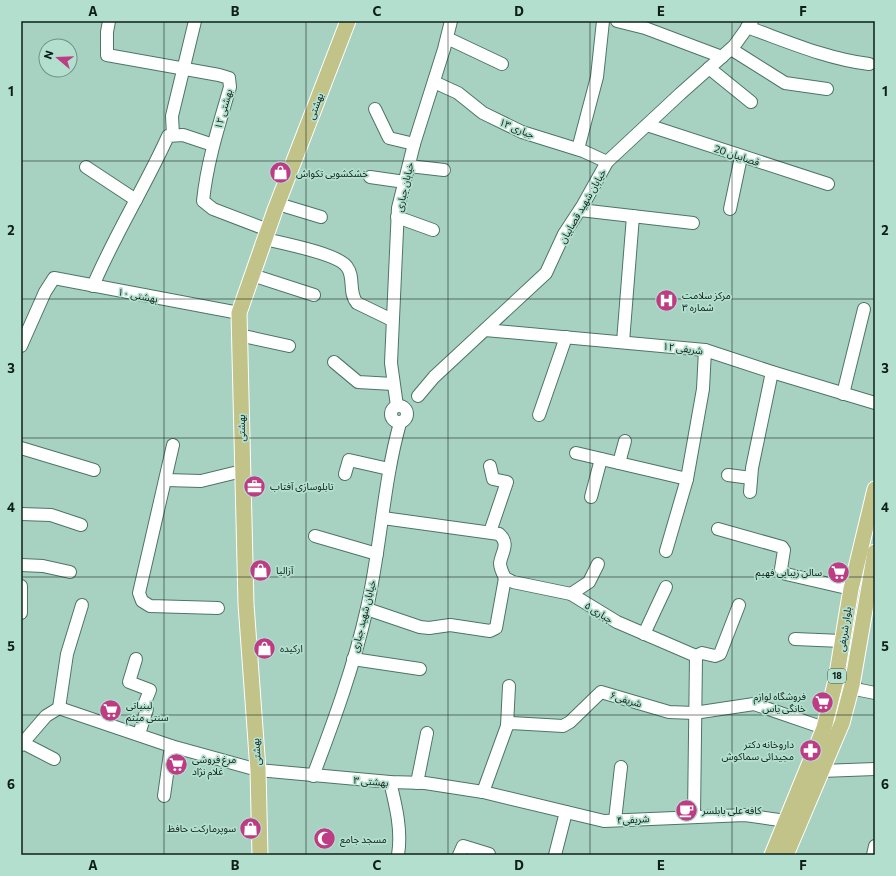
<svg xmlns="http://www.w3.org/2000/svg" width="896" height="876" viewBox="0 0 896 876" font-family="Commissioner,'Noto Sans Arabic',sans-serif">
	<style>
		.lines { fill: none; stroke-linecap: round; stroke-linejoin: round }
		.minor-casing { stroke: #4c7567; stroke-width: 14 }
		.major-casing { stroke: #fff; stroke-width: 17 }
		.minor { stroke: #fff; stroke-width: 12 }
		.major { stroke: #c1c388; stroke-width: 15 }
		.grid { fill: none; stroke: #0e1f19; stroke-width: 1; stroke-opacity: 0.55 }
		.labels { text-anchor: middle; stroke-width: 3.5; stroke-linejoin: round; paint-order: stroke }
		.shield { fill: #b3dfcf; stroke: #405950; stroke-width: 1 }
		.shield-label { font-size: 9px; font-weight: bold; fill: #0e1f19 }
		.street-label { font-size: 10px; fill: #0e1f19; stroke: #b3dfcf }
		.poi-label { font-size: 10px; fill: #0e1f19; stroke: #b3dfcf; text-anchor: start }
		.neatline { fill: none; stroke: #0e1f19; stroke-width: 1.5 }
		.grid-label { font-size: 13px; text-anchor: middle; font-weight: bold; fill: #0e1f19 }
	</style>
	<rect width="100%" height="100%" fill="#a7d2c2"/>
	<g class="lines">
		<defs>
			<g id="minor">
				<path d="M109 21 107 32V55L219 75 229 78 230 87C219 125 207 162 203 201L213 209 268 230"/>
				<path d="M617 21 645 28 722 57"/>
				<path d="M747 27C786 41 827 59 869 64"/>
				<path d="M447 38 502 64"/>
				<path d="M731 49 785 83 827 89"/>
				<path d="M709 68 751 102"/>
				<path d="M434 82 458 93 483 113 522 132 583 151 607 162"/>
				<path d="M375 109 389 138 414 144"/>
				<path d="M647 125 828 184"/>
				<path d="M173 135 172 116 195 21"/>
				<path d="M578 149 597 77 603 21"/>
				<path d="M409 166 444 170"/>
				<path d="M86 167 136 200"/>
				<path d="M370 177 405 182"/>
				<path d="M278 204 321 217"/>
				<path d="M730 209 741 157"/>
				<path d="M580 210 693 223"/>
				<path d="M397 217 433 230"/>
				<path d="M265 239C282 243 339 254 347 267 355 277 348 293 357 303L392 320"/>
				<path d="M252 275 314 295"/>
				<path d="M93 286C115 234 145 187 168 136L183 135 213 145"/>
				<path d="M485 330 705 350 772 372 875 403"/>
				<path d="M239 335 289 346"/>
				<path d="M623 342 633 216"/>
				<path d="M21 346 45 292 54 278 239 313"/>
				<path d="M334 362 358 382 393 384"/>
				<path d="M843 394 864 309"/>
				<path d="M418 396 434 377 546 273 564 234 583 205 607 162 680 94 734 46 752 21"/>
				<circle cx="399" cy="414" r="8"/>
				<path d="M397 406 391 363 398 208 414 144 444 49 451 21"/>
				<path d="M539 415 566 337"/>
				<path d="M173 445 139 593 142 601 150 606 218 608"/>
				<path d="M21 448 94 470"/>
				<path d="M576 453 687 479"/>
				<path d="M619 463 625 441"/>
				<path d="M490 466 493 479 507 482 490 532"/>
				<path d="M345 474 349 460 389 469"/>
				<path d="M728 475 751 478"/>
				<path d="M166 480 201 481 242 471"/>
				<path d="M750 492 752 468 772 372"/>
				<path d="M591 497 601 459"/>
				<path d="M21 514 51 515 81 525"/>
				<path d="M383 518 499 534C510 544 502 551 500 563 500 568 503 574 505 578L513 582 571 594 617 622 696 656 694 816"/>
				<path d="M718 529 782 547 784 550 781 569 786 574 851 589"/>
				<path d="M315 536 377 554"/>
				<path d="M666 551 687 479 703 389 705 350"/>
				<path d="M21 565 43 566 70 572"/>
				<path d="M21 586V613"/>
				<path d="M571 594 589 582 598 564"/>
				<path d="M367 609 420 627 429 628 450 625 490 631 496 628 505 578"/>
				<path d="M644 634 666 587"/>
				<path d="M795 639 842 641"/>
				<path d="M696 656 702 653 715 656 720 654 739 605"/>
				<path d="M136 659 129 682 150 690 144 705 147 709 139 734"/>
				<path d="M353 659 420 669"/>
				<path d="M852 685 860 690 875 693"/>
				<path d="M59 708 67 654 82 605"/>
				<path d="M507 726 509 686"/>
				<path d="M21 742 54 759"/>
				<path d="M21 745 46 716 59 708 171 746 258 770 390 782 425 783 483 792 604 821 745 815 786 821"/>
				<path d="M821 771 875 769"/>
				<path d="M313 776C334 721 354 666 367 608 381 547 383 484 400 423"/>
				<path d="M390 782C396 806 402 831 398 855"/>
				<path d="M417 783 427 733"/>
				<path d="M483 792 507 726 511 723 563 726 570 722 601 692 669 712 694 713 754 704 824 728"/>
				<path d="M164 796 171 746"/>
				<path d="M615 820 621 767"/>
				<path d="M459 855 463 846 489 854"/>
				<path d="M555 855 566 812"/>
				<path d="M873 855 875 846"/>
			</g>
			<g id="major">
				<path d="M260 855 258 770 246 604 239 313 275 210 348 21"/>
				<path d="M772 855 824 728 836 680 851 589 875 489"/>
				<path d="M786 855 842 723 852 685 875 552"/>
			</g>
		</defs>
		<use href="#minor" class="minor-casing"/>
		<use href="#major" class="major-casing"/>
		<use href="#minor" class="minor"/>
		<use href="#major" class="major"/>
	</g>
	<path class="grid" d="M164 21V855M306 21V855M448 21V855M590 21V855M732 21V855M21 161H875M21 299H875M21 438H875M21 577H875M21 715H875"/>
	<defs>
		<symbol id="shop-disc" viewBox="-11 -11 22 22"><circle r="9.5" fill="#be3c83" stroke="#b3dfcf"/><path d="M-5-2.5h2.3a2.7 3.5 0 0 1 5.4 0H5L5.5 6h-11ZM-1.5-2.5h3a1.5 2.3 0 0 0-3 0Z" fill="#fff"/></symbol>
		<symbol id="hospital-disc" viewBox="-11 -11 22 22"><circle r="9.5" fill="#be3c83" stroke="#b3dfcf"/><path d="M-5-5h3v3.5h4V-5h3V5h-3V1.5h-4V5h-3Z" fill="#fff"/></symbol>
		<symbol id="office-disc" viewBox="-11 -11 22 22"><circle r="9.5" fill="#be3c83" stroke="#b3dfcf"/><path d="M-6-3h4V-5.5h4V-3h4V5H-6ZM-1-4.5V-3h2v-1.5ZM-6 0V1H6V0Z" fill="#fff"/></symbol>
		<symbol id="supermarket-disc" viewBox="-11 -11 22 22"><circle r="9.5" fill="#be3c83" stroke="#b3dfcf"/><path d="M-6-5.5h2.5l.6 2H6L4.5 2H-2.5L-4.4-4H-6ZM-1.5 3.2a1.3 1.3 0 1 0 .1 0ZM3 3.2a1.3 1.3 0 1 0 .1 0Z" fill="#fff"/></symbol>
		<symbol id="pharmacy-disc" viewBox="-11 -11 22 22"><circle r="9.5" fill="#be3c83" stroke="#b3dfcf"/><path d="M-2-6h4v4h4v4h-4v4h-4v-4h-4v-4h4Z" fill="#fff"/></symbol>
		<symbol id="cafe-disc" viewBox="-11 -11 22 22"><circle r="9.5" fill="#be3c83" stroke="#b3dfcf"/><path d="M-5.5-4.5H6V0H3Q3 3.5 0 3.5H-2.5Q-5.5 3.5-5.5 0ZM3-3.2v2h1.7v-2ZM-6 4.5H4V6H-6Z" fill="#fff"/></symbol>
		<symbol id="mosque-disc" viewBox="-11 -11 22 22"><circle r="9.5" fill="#be3c83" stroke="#b3dfcf"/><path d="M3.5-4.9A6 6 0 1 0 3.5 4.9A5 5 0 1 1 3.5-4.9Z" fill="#fff"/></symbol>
	</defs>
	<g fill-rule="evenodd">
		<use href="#shop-disc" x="268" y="160" width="25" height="25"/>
		<use href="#hospital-disc" x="654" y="288" width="25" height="25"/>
		<use href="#office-disc" x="242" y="474" width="25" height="25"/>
		<use href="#shop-disc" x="248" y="558" width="25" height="25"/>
		<use href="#supermarket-disc" x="826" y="560" width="25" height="25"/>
		<use href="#shop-disc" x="252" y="636" width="25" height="25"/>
		<use href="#supermarket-disc" x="810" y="690" width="25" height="25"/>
		<use href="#supermarket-disc" x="98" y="698" width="25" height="25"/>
		<use href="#pharmacy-disc" x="798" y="738" width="25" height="25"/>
		<use href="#supermarket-disc" x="164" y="752" width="25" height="25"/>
		<use href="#cafe-disc" x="674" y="798" width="25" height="25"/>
		<use href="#shop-disc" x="238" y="816" width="25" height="25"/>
		<use href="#mosque-disc" x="312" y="826" width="25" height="25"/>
	</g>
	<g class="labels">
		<rect class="shield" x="828" y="669" width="18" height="14" rx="3"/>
		<g class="shield-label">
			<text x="837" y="679">18</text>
		</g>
		<g class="street-label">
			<text transform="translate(315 106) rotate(-69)" y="4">بهشتی</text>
			<text transform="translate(223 109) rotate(-74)" y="4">بهشتی ۱۲</text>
			<text transform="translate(517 128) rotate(23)" y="4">جباری ۱۳</text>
			<text transform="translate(737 155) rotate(18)" y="4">قصابیان 20</text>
			<text transform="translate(404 187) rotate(-77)" y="4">خیابان جباری</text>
			<text transform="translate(582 206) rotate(-60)" y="4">خیابان شهید قصابیان</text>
			<text transform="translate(138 295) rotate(11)" y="4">بهشتی ۱۰</text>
			<text transform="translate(683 348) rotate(7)" y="4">شریفی ۱۲</text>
			<text transform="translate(241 428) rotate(-91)" y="4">بهشتی</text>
			<text transform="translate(599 612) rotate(32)" y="4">جباری ۵</text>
			<text transform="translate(363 616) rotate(-76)" y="4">خیابان شهید جباری</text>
			<text transform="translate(844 629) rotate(-81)" y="4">بلوار شریفی</text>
			<text transform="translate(626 699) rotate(17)" y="4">شریفی۶</text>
			<text transform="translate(256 752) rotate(-94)" y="4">بهشتی</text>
			<text transform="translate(371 781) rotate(5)" y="4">بهشتی ۳</text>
			<text transform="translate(633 819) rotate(-3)" y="4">شریفی۴</text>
		</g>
		<g class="poi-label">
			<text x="296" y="177">خشکشویی تکواش</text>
			<text x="682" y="299">مرکز سلامت<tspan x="682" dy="12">شماره ۳</tspan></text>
			<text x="270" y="490">تابلوسازی آفتاب</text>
			<text x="276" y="574">آزالیا</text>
			<text x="822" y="576" text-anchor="end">سالن زیبایی فهیم</text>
			<text x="280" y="652">ارکیده</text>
			<text x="806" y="700" text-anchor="end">فروشگاه لوازم<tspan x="806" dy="12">خانگی یاس</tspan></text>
			<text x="126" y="709">لبنیاتی<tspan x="126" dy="12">سنتی میثم</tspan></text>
			<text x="794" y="748" text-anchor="end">داروخانه دکتر<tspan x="794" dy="12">مجیدائی سماکوش</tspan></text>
			<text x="192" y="763">مرغ فروشی<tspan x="192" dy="12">غلام نژاد</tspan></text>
			<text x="702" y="814">کافه علی بابلسر</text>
			<text x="236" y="832" text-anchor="end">سوپرمارکت حافظ</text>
			<text x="340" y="843">مسجد جامع</text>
		</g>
	</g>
	<rect width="896" height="876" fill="none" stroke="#b3dfcf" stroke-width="44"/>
	<g transform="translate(58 58) rotate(289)"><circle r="19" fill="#b3dfcf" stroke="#719286"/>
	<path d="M0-3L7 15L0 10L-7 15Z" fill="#be3c83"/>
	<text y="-6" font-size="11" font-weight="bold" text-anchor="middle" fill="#0e1f19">N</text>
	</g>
	<rect x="22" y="22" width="852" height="832" class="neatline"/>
	<g class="grid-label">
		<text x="93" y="16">A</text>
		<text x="235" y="16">B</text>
		<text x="377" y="16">C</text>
		<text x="519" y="16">D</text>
		<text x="661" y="16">E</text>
		<text x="803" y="16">F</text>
		<text x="11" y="96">1</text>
		<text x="885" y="96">1</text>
		<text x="11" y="235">2</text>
		<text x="885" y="235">2</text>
		<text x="11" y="373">3</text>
		<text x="885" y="373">3</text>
		<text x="11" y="512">4</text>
		<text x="885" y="512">4</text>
		<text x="11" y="651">5</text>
		<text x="885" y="651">5</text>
		<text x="11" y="789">6</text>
		<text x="885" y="789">6</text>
		<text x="93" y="870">A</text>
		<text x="235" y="870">B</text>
		<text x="377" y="870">C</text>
		<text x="519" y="870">D</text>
		<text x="661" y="870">E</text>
		<text x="803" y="870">F</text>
	</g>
</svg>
